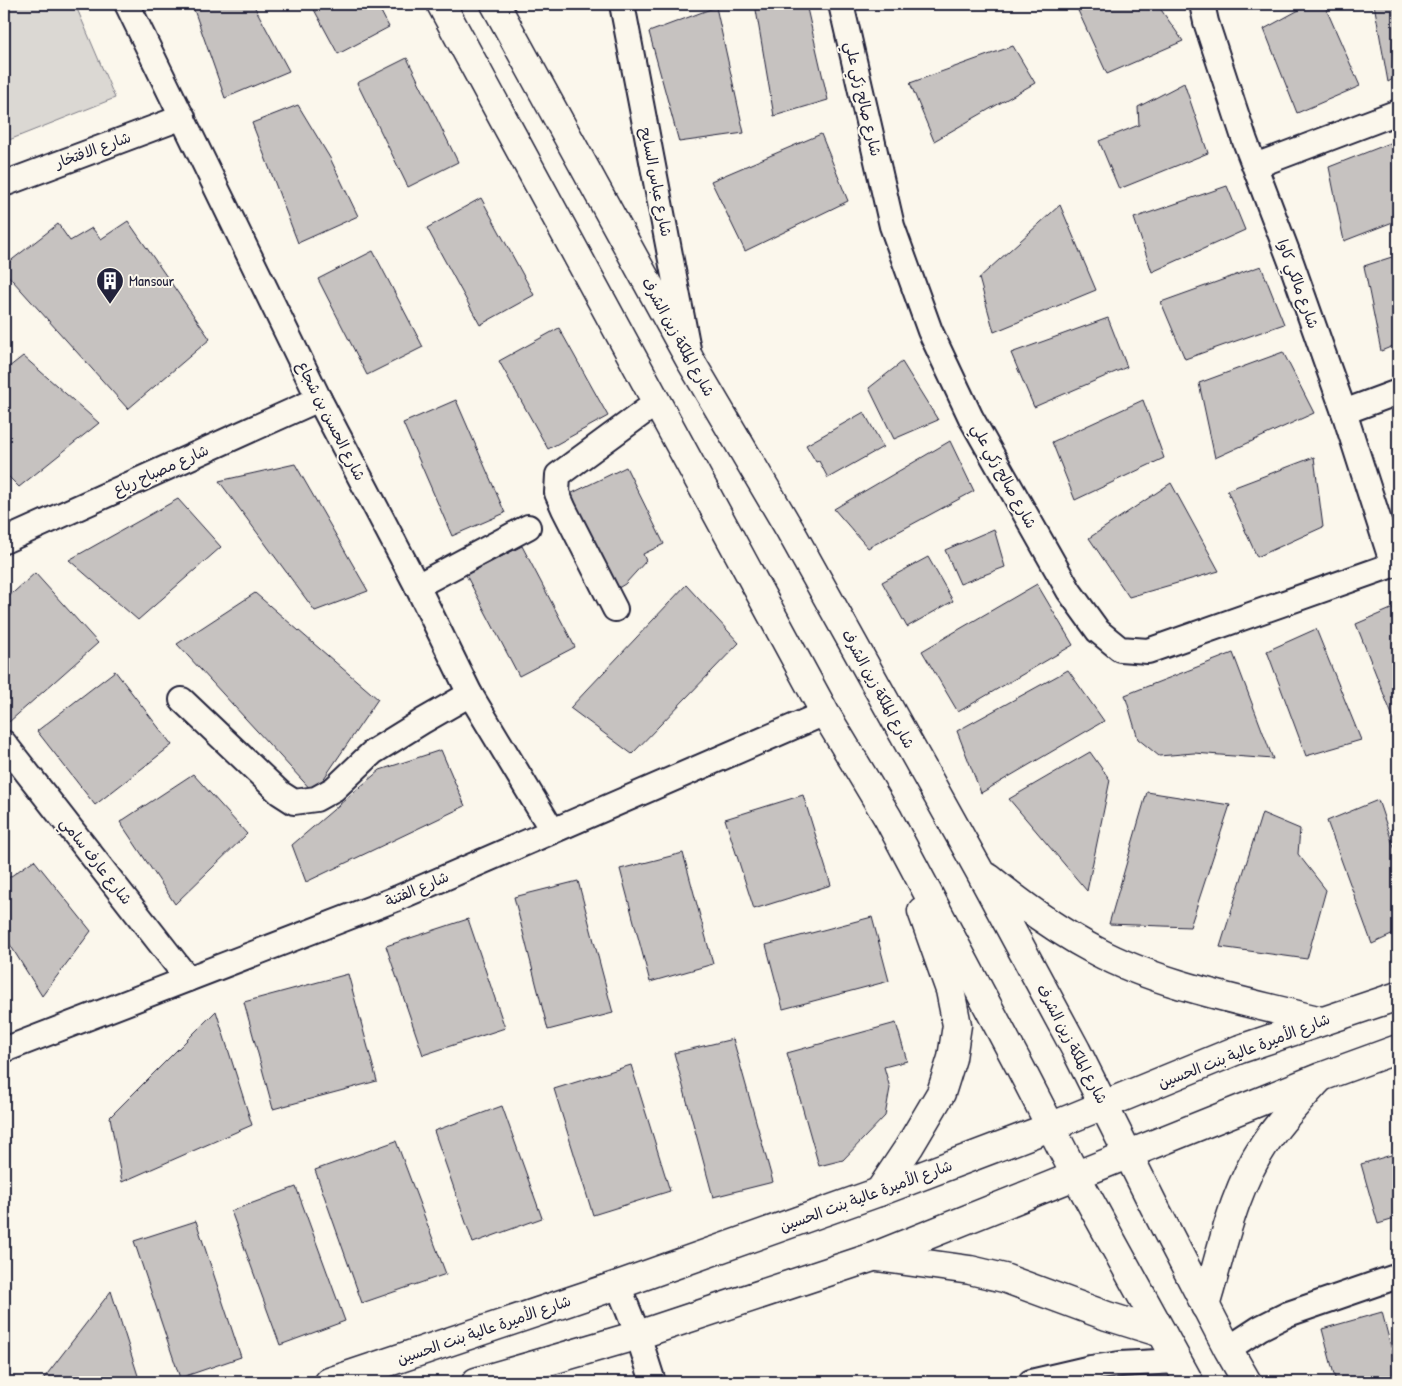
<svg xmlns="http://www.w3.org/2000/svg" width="1402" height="1386" viewBox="0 0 1402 1386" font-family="'Patrick Hand','Playpen Sans Arabic',sans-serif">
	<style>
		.green { fill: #dbd8d3; stroke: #7e7d87 }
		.building { fill: #c6c2c0; stroke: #22223b }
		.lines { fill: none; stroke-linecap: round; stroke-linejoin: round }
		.minor-casing { stroke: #22223b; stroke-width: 28 }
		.secondary-casing { stroke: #22223b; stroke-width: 31 }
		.minor { stroke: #fbf7ec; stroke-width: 24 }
		.secondary { stroke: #fbf7ec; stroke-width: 28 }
		.labels { text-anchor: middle; stroke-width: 4; stroke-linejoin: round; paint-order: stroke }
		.street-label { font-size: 15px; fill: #22223b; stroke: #fbf7ec }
		.poi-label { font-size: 15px; fill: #22223b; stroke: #fbf7ec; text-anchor: start }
	</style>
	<rect width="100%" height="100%" fill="#fbf7ec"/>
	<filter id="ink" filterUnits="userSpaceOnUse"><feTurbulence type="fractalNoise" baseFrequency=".02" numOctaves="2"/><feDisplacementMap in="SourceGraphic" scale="10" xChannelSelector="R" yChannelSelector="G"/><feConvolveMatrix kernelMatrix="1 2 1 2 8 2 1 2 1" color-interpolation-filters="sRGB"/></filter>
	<g filter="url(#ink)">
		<path class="green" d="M4 4H75L115 98 4 142Z"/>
		<g class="building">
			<path d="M192 4H253L289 71 225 98Z"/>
			<path d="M311 4H377L389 27 338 54Z"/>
			<path d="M755 4H806L828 100 774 116Z"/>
			<path d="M1075 4H1157L1183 41 1107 74Z"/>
			<path d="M1310 4H1324L1360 86 1297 113 1264 29Z"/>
			<path d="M1374 4H1398V76L1388 82Z"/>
			<path d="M716 7 744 133 679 142 649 32Z"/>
			<path d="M1013 46 1035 83 934 141 910 83Z"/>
			<path d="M407 58 458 162 408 187 357 83Z"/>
			<path d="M1184 83 1208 153 1119 189 1099 141 1139 125 1138 107Z"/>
			<path d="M298 105 330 158 358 216 298 243 252 123Z"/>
			<path d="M821 134 848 201 745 251 711 181Z"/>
			<path d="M1398 140V220L1344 241 1329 167Z"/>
			<path d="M1227 186 1245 230 1152 272 1134 218Z"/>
			<path d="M481 198 534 295 480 325 427 228Z"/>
			<path d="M1060 205 1096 290 994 332 979 278Z"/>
			<path d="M128 221 210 339 128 409 4 271V266L58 224 70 241 92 228 101 239Z"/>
			<path d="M373 251 423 347 367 375 318 279Z"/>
			<path d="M1398 255V344L1381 351 1364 266Z"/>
			<path d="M1261 266 1284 324 1185 359 1161 302Z"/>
			<path d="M1108 318 1127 367 1034 407 1011 353Z"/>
			<path d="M559 328 608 416 548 449 499 361Z"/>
			<path d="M1283 352 1314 413 1215 458 1199 383Z"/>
			<path d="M23 356 99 423 19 487 4 472V371Z"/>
			<path d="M902 362 938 420 894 439 869 388Z"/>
			<path d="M456 400 505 513 452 536 403 423Z"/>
			<path d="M1143 400 1164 458 1075 500 1052 442Z"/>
			<path d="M864 412 883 447 828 478 819 461 816 462 806 445Z"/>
			<path d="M950 441 974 491 868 548 834 509Z"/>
			<path d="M1314 457 1323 527 1257 557 1227 490Z"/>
			<path d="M295 464 368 591 315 611 219 481Z"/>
			<path d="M626 467 664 544 643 554 646 561 625 584 615 590 568 495Z"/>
			<path d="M1171 483 1219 571 1129 597 1089 538Z"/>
			<path d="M178 499 221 547 138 620 69 560Z"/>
			<path d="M994 529 1005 567 960 584 945 550Z"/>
			<path d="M522 546 575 647 519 676 466 575Z"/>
			<path d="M928 557 953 601 907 627 882 582Z"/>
			<path d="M35 573 98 643 9 722 4 711V601Z"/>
			<path d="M1037 584 1073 645 958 712 922 651Z"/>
			<path d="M686 585 739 643 632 754 570 708Z"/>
			<path d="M255 593 378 699 314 793 177 644Z"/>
			<path d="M1398 606V730L1356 624Z"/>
			<path d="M1316 629 1361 740 1306 756 1267 651Z"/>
			<path d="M1233 653 1273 759 1194 753 1159 756 1138 739 1125 695Z"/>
			<path d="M1068 670 1104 721 981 793 957 731Z"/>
			<path d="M115 671 172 745 95 805 37 731Z"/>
			<path d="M441 750 465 806 306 882 292 845 380 770Z"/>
			<path d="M1090 752 1110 780 1087 891 1009 799Z"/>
			<path d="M193 774 247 834 175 904 120 822Z"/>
			<path d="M1147 792 1230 805 1190 927 1109 924Z"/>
			<path d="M803 795 831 885 754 909 725 819Z"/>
			<path d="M1378 800 1398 859V932L1372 944 1327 821Z"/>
			<path d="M1262 813 1300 829 1298 854 1326 890 1307 959 1220 947Z"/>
			<path d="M683 853 713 964 650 982 620 869Z"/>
			<path d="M34 860 91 931 42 996 4 935V881Z"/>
			<path d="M578 881 613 1013 548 1030 514 897Z"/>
			<path d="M872 917 889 981 783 1009 766 945Z"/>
			<path d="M468 919 505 1028 423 1055 386 946Z"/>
			<path d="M348 974 377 1081 273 1109 244 1002Z"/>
			<path d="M216 1011 252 1125 122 1182 110 1117Z"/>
			<path d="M896 1023 907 1061 884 1067 890 1088 885 1116 843 1160 819 1166 787 1053Z"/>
			<path d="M733 1039 773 1182 713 1197 674 1053Z"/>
			<path d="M631 1065 670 1191 593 1215 554 1089Z"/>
			<path d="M502 1106 542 1218 473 1243 434 1131Z"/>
			<path d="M396 1141 446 1274 362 1303 315 1170Z"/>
			<path d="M1398 1153V1218L1378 1224 1361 1164Z"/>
			<path d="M296 1187 345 1321 280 1345 231 1211Z"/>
			<path d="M196 1221 241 1357 180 1378 134 1241Z"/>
			<path d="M111 1291 140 1382H41Z"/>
			<path d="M1382 1312 1398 1374V1381L1392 1382H1336L1322 1329Z"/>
		</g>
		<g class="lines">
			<defs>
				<g id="minor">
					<path d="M127 4 319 399 417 586 470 694 552 830"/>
					<path d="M622 4 688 349"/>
					<path d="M841 4 892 226 930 331 971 418 1069 591 1098 631 1120 649 1148 651 1398 563"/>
					<path d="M1202 4 1206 22 1245 141 1291 262 1344 412 1393 565"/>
					<path d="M1255 166 1398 112"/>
					<path d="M4 184 183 117"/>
					<path d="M1344 412 1398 392"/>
					<path d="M4 541 319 399"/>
					<path d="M417 586 528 527"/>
					<path d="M615 609 564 509 557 493 558 475 656 403"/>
					<path d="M182 700 280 793 294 802 316 799 334 789 373 752 423 721 470 694"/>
					<path d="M4 743 188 979"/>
					<path d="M4 1050 398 898 825 713"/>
					<path d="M618 1285 638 1335 653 1382"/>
					<path d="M1228 1349 1260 1328 1288 1314 1398 1276"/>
					<path d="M1031 1382 1091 1368 1120 1364 1177 1361"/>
				</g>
				<g id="secondary">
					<path d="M441 4 825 713 888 818 1021 1069 1076 1176 1189 1382"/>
					<path d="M495 4 690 360 790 530 979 870 1076 1050 1153 1204 1228 1349 1247 1382"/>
					<path d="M989 878C1022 905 1058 931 1096 951 1161 986 1249 1002 1321 1021"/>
					<path d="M879 1192 909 1147 941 1093 952 1058 957 1025 950 990 922 911"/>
					<path d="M877 1257 970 1270 1004 1278 1107 1316 1162 1333"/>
					<path d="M1205 1306C1222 1251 1232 1193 1264 1145 1279 1122 1299 1101 1318 1080"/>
					<path d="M329 1382 618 1285 879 1192 1050 1127 1240 1049 1398 996"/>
					<path d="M476 1382 638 1335 873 1257 1321 1077 1398 1049"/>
				</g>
			</defs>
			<use href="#minor" class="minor-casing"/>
			<use href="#secondary" class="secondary-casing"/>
			<use href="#minor" class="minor"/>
			<use href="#secondary" class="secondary"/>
		</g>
	</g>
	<defs>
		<symbol id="building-pin" viewBox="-11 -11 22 30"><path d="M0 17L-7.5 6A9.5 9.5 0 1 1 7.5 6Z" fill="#22223b" stroke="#fbf7ec"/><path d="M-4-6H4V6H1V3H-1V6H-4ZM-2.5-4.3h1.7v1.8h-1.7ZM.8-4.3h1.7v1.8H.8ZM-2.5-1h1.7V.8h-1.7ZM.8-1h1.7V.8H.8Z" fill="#fff"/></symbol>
	</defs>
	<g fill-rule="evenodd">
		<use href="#building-pin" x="94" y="265" width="32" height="43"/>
	</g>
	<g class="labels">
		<g class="street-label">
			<text transform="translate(863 99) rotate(77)" y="5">شارع صالح زكي علي</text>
			<text transform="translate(93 150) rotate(-20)" y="5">شارع الافتخار</text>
			<text transform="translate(656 182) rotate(79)" y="5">شارع عباس السايح</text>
			<text transform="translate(1298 284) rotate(70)" y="5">شارع مالكي كاوا</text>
			<text transform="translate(678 337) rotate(61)" y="5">شارع الملكة زين الشرف</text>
			<text transform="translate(331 421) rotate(63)" y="5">شارع الحسن بن شجاع</text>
			<text transform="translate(161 470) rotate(-24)" y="5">شارع مصباح رباع</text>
			<text transform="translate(1004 476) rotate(61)" y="5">شارع صالح زكي علي</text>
			<text transform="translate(878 689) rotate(61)" y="5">شارع الملكة زين الشرف</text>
			<text transform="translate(96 861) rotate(52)" y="5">شارع عارف سامي</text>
			<text transform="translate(417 889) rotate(-23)" y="5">شارع الفتنة</text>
			<text transform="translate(1072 1044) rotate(62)" y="5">شارع الملكة زين الشرف</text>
			<text transform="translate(1244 1051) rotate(-21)" y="5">شارع الأميرة عالية بنت الحسين</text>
			<text transform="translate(866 1196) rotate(-20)" y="5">شارع الأميرة عالية بنت الحسين</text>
			<text transform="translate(484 1330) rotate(-19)" y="5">شارع الأميرة عالية بنت الحسين</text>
		</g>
		<g class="poi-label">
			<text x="129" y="286">Mansour</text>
		</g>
	</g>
	<rect width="1402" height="1386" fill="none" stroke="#fbf7ec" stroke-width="20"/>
	<rect x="10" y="10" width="1382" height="1366" fill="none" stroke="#22223b" stroke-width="2" filter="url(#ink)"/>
</svg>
